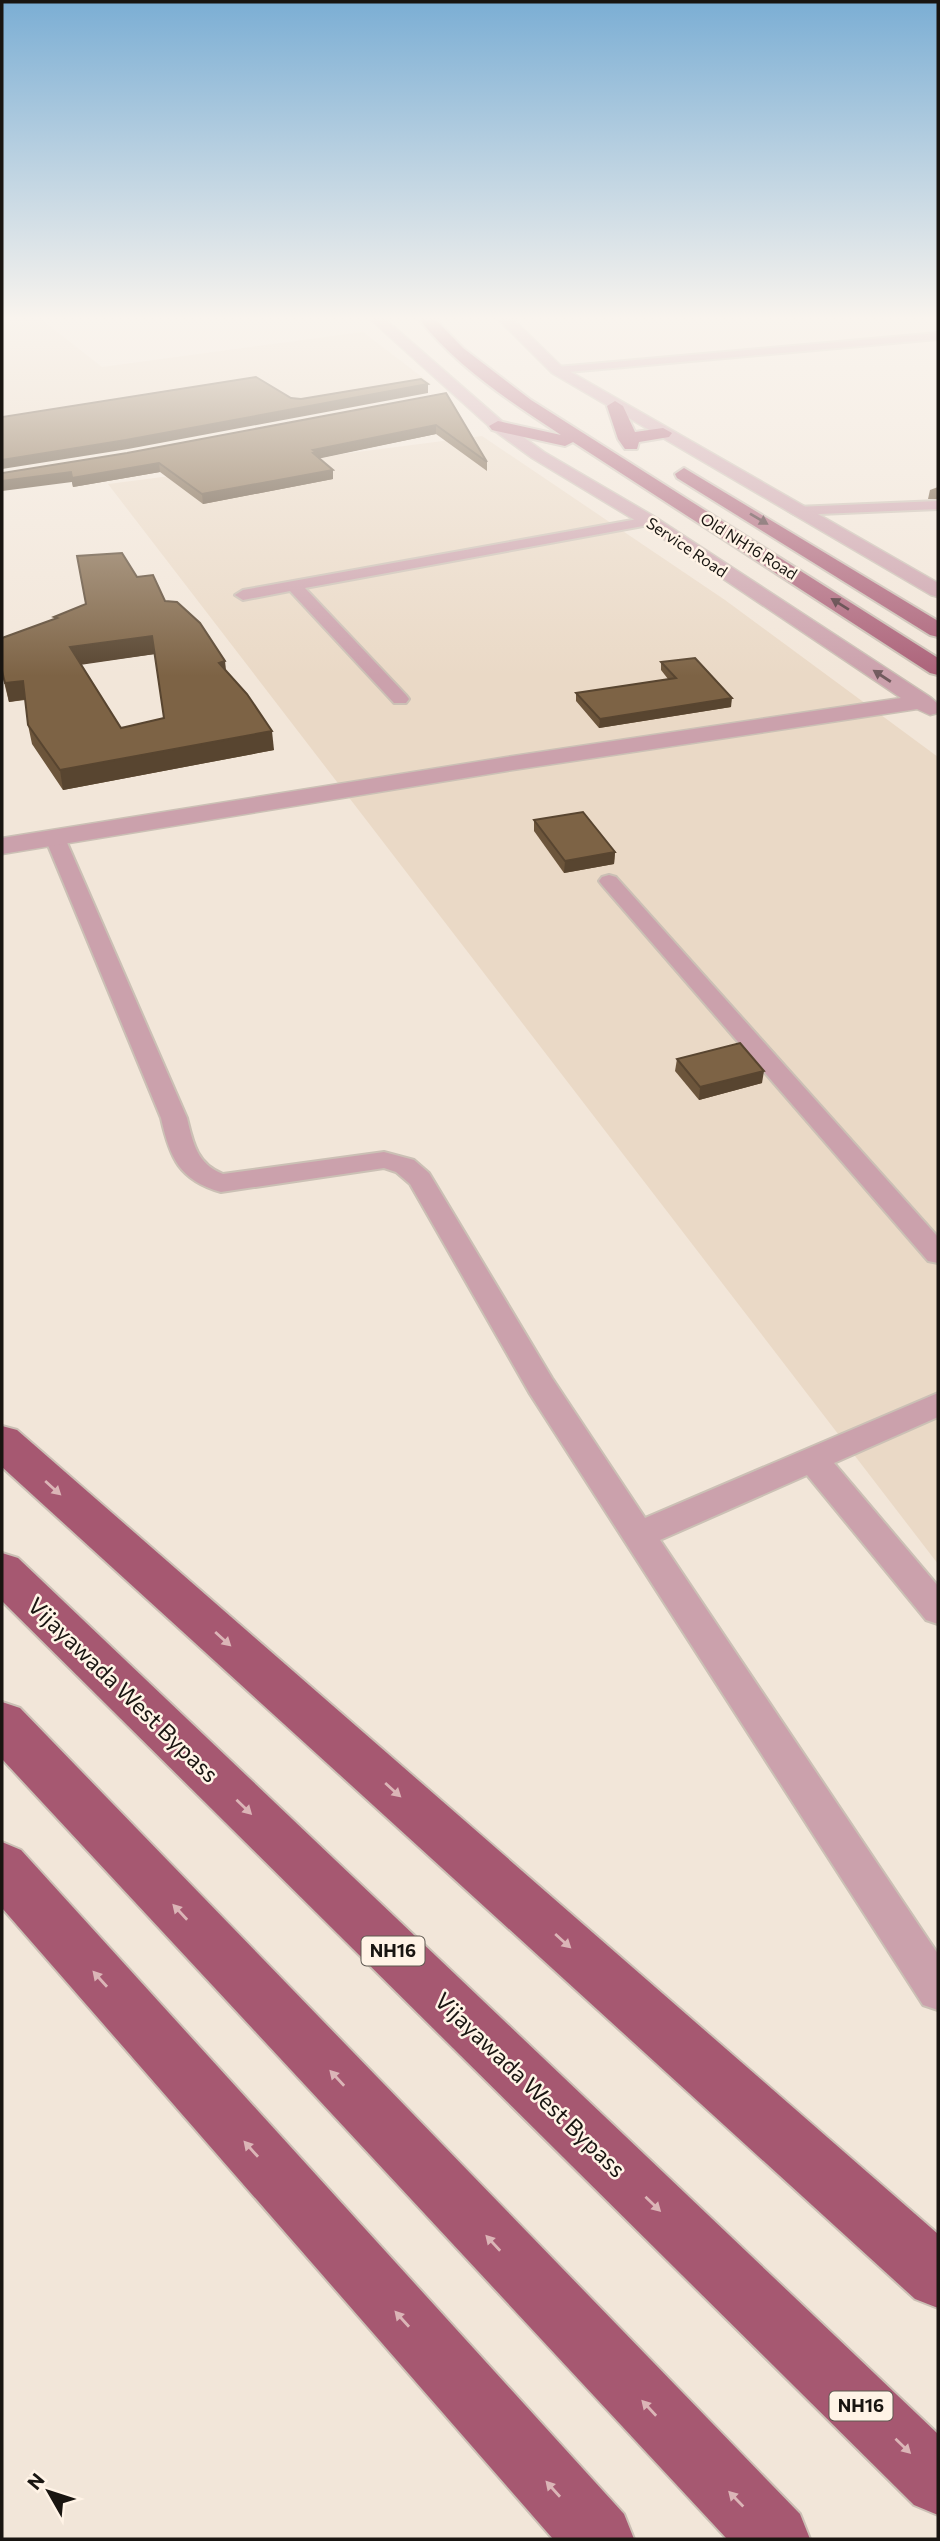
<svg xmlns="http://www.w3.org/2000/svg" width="940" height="2541" viewBox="0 0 940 2541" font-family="Commissioner,sans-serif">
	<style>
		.built { fill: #ead9c6 }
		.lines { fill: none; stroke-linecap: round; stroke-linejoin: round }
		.minor-casing { stroke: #cbc0b5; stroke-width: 4 }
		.tertiary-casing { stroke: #cbc0b5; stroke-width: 3 }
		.primary-casing { stroke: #cbc0b5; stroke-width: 4 }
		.trunk-casing { stroke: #cbc0b5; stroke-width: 4 }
		.minor { fill: #cba1ac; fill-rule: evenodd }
		.tertiary { fill: #cba1ac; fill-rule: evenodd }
		.primary { fill: #ac637a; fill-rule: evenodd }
		.trunk { fill: #a65871; fill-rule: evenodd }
		.wall { fill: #6c553b; fill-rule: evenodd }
		.shaded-wall { fill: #584530 }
		.building { fill: #7d6345; stroke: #584530; stroke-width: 2; fill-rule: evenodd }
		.oneway { fill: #4c3036 }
		.oneway2 { fill: #725b5e }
		.oneway3 { fill: #dbb5b7 }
		.labels { text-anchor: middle; stroke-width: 5; stroke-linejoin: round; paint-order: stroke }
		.far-street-label { font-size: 16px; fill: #191511; stroke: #fff3e6 }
		.shield { fill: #fff3e6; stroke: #5e5851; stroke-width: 2 }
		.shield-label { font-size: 18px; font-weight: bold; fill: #191511 }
		.near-street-label { font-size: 23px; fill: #191511; stroke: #fff3e6 }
	</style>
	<rect width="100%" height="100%" fill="#f2e6d9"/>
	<g class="built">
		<path d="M2 320H42L102 367 363 332 431 384 2 459Z"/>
		<path d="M482 436 725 600 938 757V1564L108 484Z"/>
	</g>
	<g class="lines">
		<defs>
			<g id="minor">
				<path d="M938 333V339L557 373 551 370 557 367Z"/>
				<path d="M938 501V509L796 515 789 511 796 507Z"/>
				<path d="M649 517 654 518 656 521 654 524 305 588 406 695 409 699 406 703H394L290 591 243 600 235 595 243 590Z"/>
				<path d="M55 832 62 834 65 838 187 1118C193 1143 197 1164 223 1174L384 1152 414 1160 429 1173 552 1378 645 1518 938 1393V1417L834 1463 938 1586V1624L926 1620 807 1475 660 1540 938 1954V2010L923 2005 530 1394 410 1184 396 1172 384 1168 221 1192C179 1180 170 1158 161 1118L45 838 48 834Z"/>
				<path d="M609 875 616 877 938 1237V1263L928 1261 602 885 599 881 602 877Z"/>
			</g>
			<g id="tertiary">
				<path d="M371 320H386L504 423 544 452 655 517 930 697 938 704V713L930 715 917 709 507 771 2 854V838L507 757 901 698 643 525 532 458 492 429Z"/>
				<path d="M499 320H514L562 367 938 583V597L931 595 552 373Z"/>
			</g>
			<g id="primary">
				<path d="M420 320H436L463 348 531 400 938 658V675L930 673 573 442 565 446 492 430 489 426 498 421 561 435C512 403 457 367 420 320Z"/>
				<path d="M615 401 623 406 635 432 663 428 672 433 669 437 639 442 637 449H625L618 439 607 406Z"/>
				<path d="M684 468 938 621V637L930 635 677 478 675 474Z"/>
			</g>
			<g id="trunk">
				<path d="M2 1426 17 1430 938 2234V2308L915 2299 2 1467Z"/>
				<path d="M2 1553 18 1558 938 2434V2515L914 2505 2 1601Z"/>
				<path d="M2 1702 20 1708 800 2514 810 2539H727L2 1759Z"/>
				<path d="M2 1842 21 1850 624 2514 634 2539H553L2 1908Z"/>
			</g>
		</defs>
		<use href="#minor" class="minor-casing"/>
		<use href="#tertiary" class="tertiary-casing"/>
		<use href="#primary" class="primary-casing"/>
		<use href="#trunk" class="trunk-casing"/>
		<use href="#minor" class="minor"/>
		<use href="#tertiary" class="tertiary"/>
		<use href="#primary" class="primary"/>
		<use href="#trunk" class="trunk"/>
	</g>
	<g class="wall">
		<path d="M446 393 487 462V471L436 434 319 458 333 479 203 504 160 472 73 487 72 482 127 453Z"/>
		<path d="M938 487V499H928L930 490Z"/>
		<path d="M137 577 165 601 226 671 274 750 63 790 32 744 28 725 25 700 9 702 2 674V638L55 619 54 617 86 604ZM155 654 164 718 121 728 81 664Z"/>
		<path d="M661 662 731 707 599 728 576 701V693L668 679 661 670Z"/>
		<path d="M534 820 615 852 614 864 564 873 534 831Z"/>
		<path d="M677 1059 762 1083 699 1100 675 1071Z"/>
	</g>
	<g class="shaded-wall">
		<path d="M428 384V393L128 449 2 469V460Z"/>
		<path d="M436 425V434L317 459 313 462V450Z"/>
		<path d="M159 463 160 472 73 487 72 482 2 491V481L71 472Z"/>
		<path d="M333 470V479L203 504 202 494Z"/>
		<path d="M152 636 155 654 73 666 70 647Z"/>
		<path d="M225 661 227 679 219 663Z"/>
		<path d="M23 681 27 699 9 702 5 683Z"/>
		<path d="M732 698 731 707 599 728 600 719Z"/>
		<path d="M272 731 274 750 63 790 60 770Z"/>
		<path d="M615 852 614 864 564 873 565 861Z"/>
		<path d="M764 1071 762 1083 699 1100 700 1087Z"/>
	</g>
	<g class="building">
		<path d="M256 377 291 398 301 399 421 379 428 384 126 440 2 460V417Z"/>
		<path d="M446 393 487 462 436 425 313 450 316 452 313 453 333 470 202 494 159 463 72 478 71 472 2 481V473L127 453Z"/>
		<path d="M122 553 137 577 153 575 165 601 177 602 200 623 225 661 219 663 247 694 272 731 60 770 28 725 23 681 5 683 2 671V638L57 618 54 617 86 604 77 556ZM152 636 164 718 121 728 70 647Z"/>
		<path d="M695 658 732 698 600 719 576 693 676 678 661 662Z"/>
		<path d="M583 812 615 852 565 861 534 820Z"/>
		<path d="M740 1043 764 1071 700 1087 677 1059Z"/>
	</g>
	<defs><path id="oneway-solid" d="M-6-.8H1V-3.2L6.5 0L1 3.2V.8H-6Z" transform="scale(1.75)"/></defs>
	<g class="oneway">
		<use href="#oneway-solid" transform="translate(759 519) rotate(31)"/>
		<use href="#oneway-solid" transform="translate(840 604) rotate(-148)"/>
	</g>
	<use class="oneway2" href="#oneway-solid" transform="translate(882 676) rotate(-147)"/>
	<g class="oneway3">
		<use href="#oneway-solid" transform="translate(53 1488) rotate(42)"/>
		<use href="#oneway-solid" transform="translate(223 1639) rotate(42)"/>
		<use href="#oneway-solid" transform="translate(393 1790) rotate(42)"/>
		<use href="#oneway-solid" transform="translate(244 1807) rotate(44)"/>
		<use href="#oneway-solid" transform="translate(180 1912) rotate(-133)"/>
		<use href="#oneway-solid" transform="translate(563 1941) rotate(42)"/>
		<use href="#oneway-solid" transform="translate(100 1979) rotate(-132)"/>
		<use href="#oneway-solid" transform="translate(337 2078) rotate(-133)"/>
		<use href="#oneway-solid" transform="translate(251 2149) rotate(-132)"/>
		<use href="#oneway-solid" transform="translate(653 2204) rotate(44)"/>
		<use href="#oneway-solid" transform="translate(493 2243) rotate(-133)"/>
		<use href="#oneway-solid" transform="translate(402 2319) rotate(-132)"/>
		<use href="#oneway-solid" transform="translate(649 2408) rotate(-133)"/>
		<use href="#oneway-solid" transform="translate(903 2446) rotate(44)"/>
		<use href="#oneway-solid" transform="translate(553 2489) rotate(-132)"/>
		<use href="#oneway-solid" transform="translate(736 2499) rotate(-134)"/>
	</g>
	<linearGradient id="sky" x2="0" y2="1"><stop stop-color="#7baed4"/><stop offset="0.47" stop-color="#f9f4ee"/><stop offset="1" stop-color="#f9f4ee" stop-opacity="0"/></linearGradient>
	<rect width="940" height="676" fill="url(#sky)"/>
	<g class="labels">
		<g class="far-street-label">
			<text transform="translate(749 546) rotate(32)" y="6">Old NH16 Road</text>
			<text transform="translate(687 547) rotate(34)" y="6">Service Road</text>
		</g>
		<g class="shield">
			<rect x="361.5" y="1936.5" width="63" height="29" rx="5"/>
			<rect x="829.5" y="2391.5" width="63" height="29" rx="5"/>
		</g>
		<g class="shield-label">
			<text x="393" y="1957">NH16</text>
			<text x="861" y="2412">NH16</text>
		</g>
		<g class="near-street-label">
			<text transform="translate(123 1690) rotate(44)" y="8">Vijayawada West Bypass</text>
			<text transform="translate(530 2085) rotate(44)" y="8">Vijayawada West Bypass</text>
		</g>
	</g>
	<rect width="940" height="2541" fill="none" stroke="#191511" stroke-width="7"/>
	<g transform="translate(49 2492) rotate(309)" stroke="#fff3e6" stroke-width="5" paint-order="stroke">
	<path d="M0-5L12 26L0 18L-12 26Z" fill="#191511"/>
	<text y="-10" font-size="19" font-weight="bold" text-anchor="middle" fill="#191511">N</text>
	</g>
</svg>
